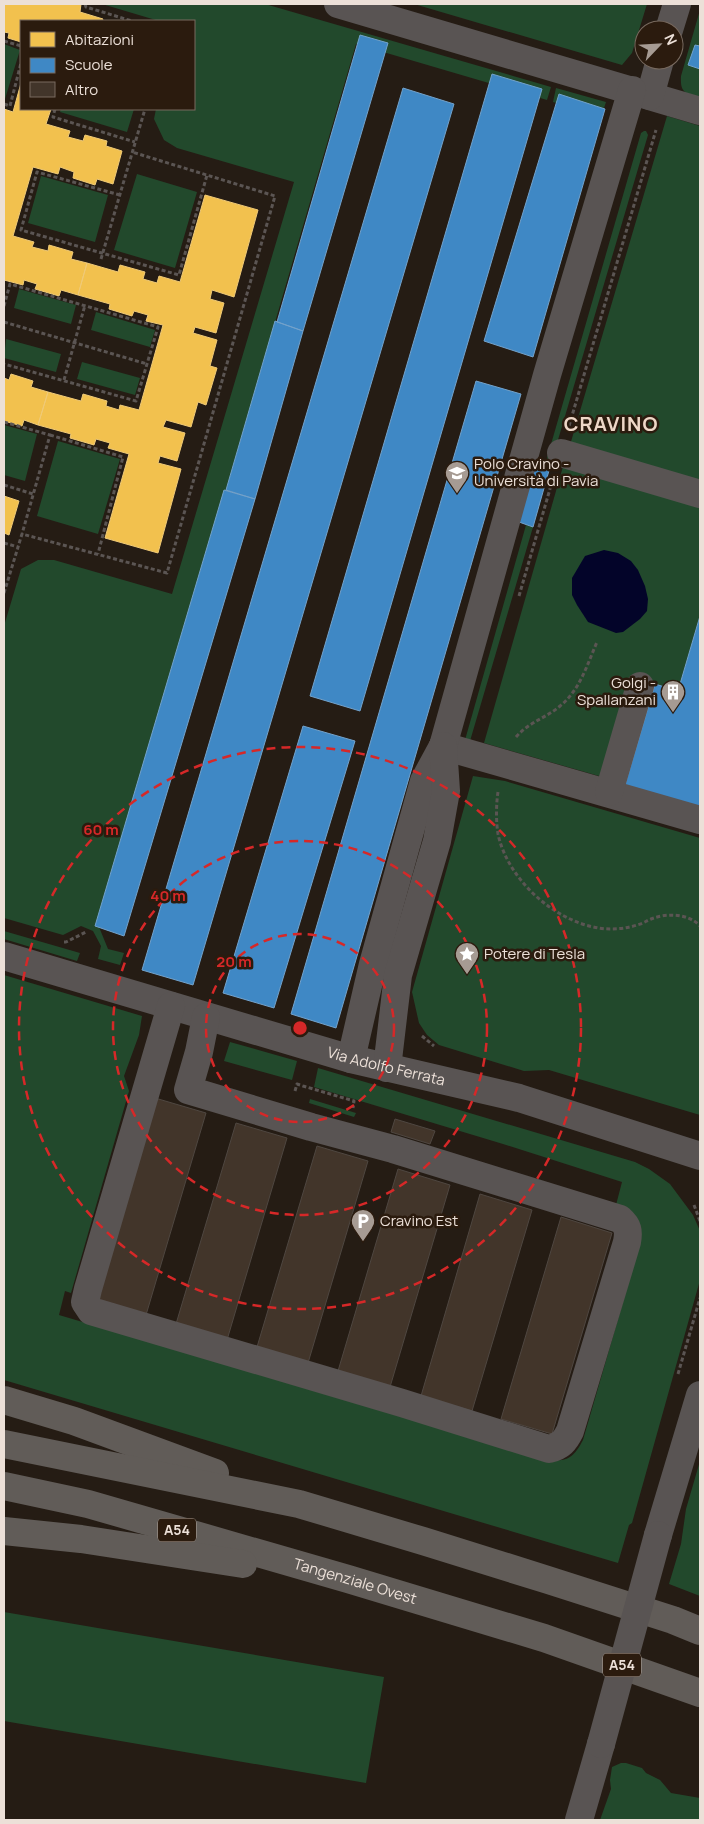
<svg xmlns="http://www.w3.org/2000/svg" width="704" height="1824" font-family="Manrope,sans-serif">
<style>
.green{fill:#22492c}
.water{fill:#030429}
.homes{fill:#f2c14e;stroke:#f0ca77}
.schools{fill:#3f88c5;stroke:#73a2cb}
.building{fill:#42352a;stroke:#4f4741}
.lines{fill:none;stroke-linecap:round;stroke-linejoin:round}
.path{stroke:#5b5553;stroke-width:3;stroke-dasharray:4 2.5;stroke-linecap:butt}
.minor{stroke:#595453;stroke-width:28}
.highway{stroke:#615c58;stroke-width:28}
.minor-bridge{stroke:#595453;stroke-width:28}
.ring{fill:none;stroke:#d62828;stroke-width:2.5;stroke-dasharray:9 6}
.labels{text-anchor:middle;stroke-width:5;stroke-linejoin:round;paint-order:stroke}
.shield{fill:#2b1b0e;stroke:#b2a59b;stroke-width:1}
.shield-label{font-size:14px;font-weight:bold;fill:#ece0d8}
.poi-label{font-size:15px;fill:#ece0d8;stroke:#2b1b0e;text-anchor:start}
.street-label{font-size:15px;fill:#ece0d8;stroke:#2b1b0e}
.district-label{font-size:20px;font-weight:bold;letter-spacing:1px;fill:#eed7c7;stroke:#2b1b0e}
.centre{fill:#d62828;stroke:#2b1b0e;stroke-width:2.5}
.ring-label{font-size:15px;text-anchor:middle;font-weight:bold;fill:#d62828;stroke:#2b1b0e;stroke-width:5;stroke-linejoin:round;paint-order:stroke}
</style>
<rect width="100%" height="100%" fill="#251c14"/>
<path class="green" d="M102,4H265L551,87L547,100L356,44L99,927L108,949L124,953L120,965L98,959L101,946L93,931L81,926L63,935L4,918V626L21,569L38,560H54L172,594L294,182L177,148L164,140L154,119L156,109H194V21H159Z
M414,4H647L632,53L622,65Z
M700,10V46L695,45L689,65L700,69V98C685,93 680,93 681,76Z
M4,44L20,50L5,99H4Z
M556,88L606,102L601,117L553,102Z
M61,109H134L127,132L60,112Z
M667,116L700,126V483L570,445Z
M644,131H646L648,135L550,467L545,465L641,133Z
M137,174L197,192L175,268L114,250Z
M41,176L108,195L95,242L28,223Z
M19,289L76,305L71,324L14,308Z
M96,312L155,330L150,347L91,330Z
M6,339L61,354L56,372L4,358Z
M82,362L140,378L135,395L77,379Z
M4,425L37,434L25,481L4,475Z
M58,441L120,459L98,534L37,516Z
M564,463L700,503V616L678,691L632,676L602,774L599,776L484,743Z
M526,525L533,527L470,741L465,740Z
M473,776L505,781L700,838V1115L549,1070L524,1071L439,1045L427,1035L419,1023L412,992Z
M4,931L80,953L77,961L4,939Z
M4,975L142,1016L139,1035L124,1076L129,1091L71,1293L65,1291L59,1315L544,1459C565,1462 572,1461 583,1440L638,1250L616,1205L622,1182L503,1144L314,1087L318,1068L635,1162L649,1169L670,1184L693,1215L700,1231V1280L632,1523L629,1525L618,1563L4,1380Z
M230,1042L297,1061L292,1080L224,1061Z
M310,1099L356,1113L354,1117L309,1103Z
M700,1461V1596L669,1584L681,1544L686,1509Z
M4,1612L384,1677L366,1783L4,1721Z
M621,1763H626L642,1768L646,1773L660,1780L671,1793L700,1798V1820H600L611,1789L610,1780L612,1767Z"/>
<path class="water" d="M604,550L618,553L631,561L638,570L645,586L648,599L647,611L640,619L623,632L616,633L588,622L577,605L572,595V578L585,556Z"/>
<path class="homes" d="M4,4H81L80,12L103,19L102,21H21V42L8,38L9,33L4,32Z
M21,83V109H51L46,124L70,131L68,137L83,141L85,135L107,141L106,146L122,151L113,184L97,179L95,185L73,178L74,172L60,167L58,174L33,167L13,236L34,242L32,247L48,251L49,245L73,252L71,259L87,263L78,295L61,290L59,296L35,289L37,284L24,280L23,285L4,280V109L13,112Z
M205,195L258,210L234,297L212,290L210,299L224,303L216,333L195,327L193,333L217,340L210,366L217,368L206,405L198,402L191,427L166,420L163,427L185,433L177,461L160,456L158,463L181,469L158,553L105,538L129,454L108,448L110,443L96,439L94,445L70,438L71,434L38,425L48,392L81,401L83,394L107,401L106,406L119,410L120,405L139,410L163,325L146,321L148,315L134,311L132,316L109,309L110,304L78,295L87,263L118,272L120,265L145,272L143,279L157,283L159,276L180,282Z
M11,374L33,381L31,387L48,392L38,425L24,420L22,426L4,421V378L9,380Z
M4,496L19,501L9,535L4,533Z"/>
<path class="schools" d="M360,35L388,43L303,331L277,322Z
M695,45L700,46V69L688,65Z
M492,74L542,89L360,711L310,696Z
M403,88L454,104L193,985L142,970Z
M559,94L605,109L533,357L484,341Z
M275,321L303,331L255,499L226,490Z
M476,381L521,394L336,1028L291,1014Z
M536,462L550,467L533,527L519,522Z
M224,490L255,499L124,936L95,926Z
M700,616V807L625,785L655,684L678,691Z
M303,726L355,741L274,1008L223,993Z"/>
<path class="building" d="M155,1098L206,1113L146,1315L95,1300Z
M395,1119L435,1131L430,1144L391,1132Z
M236,1123L287,1138L227,1340L176,1324Z
M317,1146L368,1161L308,1363L257,1347Z
M398,1169L450,1185L390,1387L338,1371Z
M480,1194L532,1210L472,1411L421,1396Z
M561,1217L612,1233L552,1434L501,1419Z"/>
<g class="lines">
<path class="path" d="M85,4L86,7L132,21
M4,41L21,46
M4,104L10,106L21,63
M55,109L53,117L135,142
M120,195L37,172L21,230L179,275L207,175
M101,259L145,109
M4,306L10,284L158,327L136,401L4,364
M4,322L147,364
M64,380L85,305
M4,422L50,435L22,534
M569,426L656,130
M50,435L123,457L98,554
M4,485L33,494
M4,543L18,547
M4,593L22,534L167,573L275,196L132,152
M519,596L552,482
M516,737C529,722 546,718 560,706C580,690 587,665 597,642
M498,792C496,805 496,822 498,834C508,882 561,928 610,929C619,929 628,928 637,925C642,924 646,921 651,919C666,913 688,913 700,926
M64,942H66L86,932
M422,1036L434,1046
M295,1091L297,1084L303,1086L354,1101L353,1108
M694,1205L700,1221
M678,1374L700,1298"/>
<g class="minor">
<path d="M338,4L700,111"/>
<path d="M669,30L677,4"/>
<path d="M650,96L660,60"/>
<path d="M561,453L700,494"/>
<path d="M443,746L700,820"/>
<path d="M609,792L640,686"/>
<path id="s1" d="M4,956L351,1059L519,1098L700,1156"/>
<path d="M171,1006L88,1289L85,1302L91,1311L402,1403L549,1449C561,1446 565,1441 570,1431L627,1242C629,1231 628,1226 620,1219L393,1149L311,1127L188,1090L199,1052L206,1017"/>
<path d="M351,1059L373,964L424,781L443,746L547,375L632,90"/>
<path d="M387,1068L398,975L437,841L446,791L443,746"/>
<path d="M658,1535L700,1395"/>
<path d="M579,1820L601,1744"/>
</g>
<g class="highway">
<path d="M4,1400L74,1421L215,1473"/>
<path d="M4,1444L299,1504L423,1541L548,1580L673,1620L700,1631"/>
<path id="s2" d="M4,1486L88,1504L348,1579L544,1638L700,1693"/>
<path d="M4,1531L81,1539L243,1564"/>
</g>
<path class="minor-bridge" d="M601,1744L658,1535"/>
</g>
<g class="ring">
<circle cx="300" cy="1028" r="94"/>
<circle cx="300" cy="1028" r="187"/>
<circle cx="300" cy="1028" r="281"/>
</g>
<defs>
<g id="university-pin" transform="scale(1.25)"><path d="M0 17L-7.5 6A9.5 9.5 0 1 1 7.5 6Z" fill="#a69b93" stroke="#2b1b0e"/><path d="M0-5L7-2L0 1L-7-2ZM-4 1L0 2.5L4 1V4Q0 6-4 4Z" fill="#fff"/></g>
<g id="building-pin" transform="scale(1.25)"><path d="M0 17L-7.5 6A9.5 9.5 0 1 1 7.5 6Z" fill="#a69b93" stroke="#2b1b0e"/><path d="M-4-6H4V6H1V3H-1V6H-4ZM-2.5-4.3h1.7v1.8h-1.7ZM.8-4.3h1.7v1.8H.8ZM-2.5-1h1.7V.8h-1.7ZM.8-1h1.7V.8H.8Z" fill="#fff"/></g>
<g id="sight-pin" transform="scale(1.25)"><path d="M0 17L-7.5 6A9.5 9.5 0 1 1 7.5 6Z" fill="#a69b93" stroke="#2b1b0e"/><path d="M0-6L1.8-2.2L6-1.7L2.9 1.2L3.7 5.4L0 3.3L-3.7 5.4L-2.9 1.2L-6-1.7L-1.8-2.2Z" fill="#fff"/></g>
<g id="parking-pin" transform="scale(1.25)"><path d="M0 17L-7.5 6A9.5 9.5 0 1 1 7.5 6Z" fill="#a69b93" stroke="#2b1b0e"/><path d="M-3.5-5.5H1a3.5 3.5 0 0 1 0 7H-1V5.5H-3.5ZM-1-3.4V-.6H.8a1.4 1.4 0 0 0 0-2.8Z" fill="#fff"/></g>
</defs>
<g fill-rule="evenodd">
<use href="#university-pin" x="457" y="473"/>
<use href="#building-pin" x="673" y="692"/>
<use href="#sight-pin" x="467" y="954"/>
<use href="#parking-pin" x="363" y="1221"/>
</g>
<g class="labels">
<g class="shield">
<rect x="158" y="1518.5" width="38" height="23" rx="4"/>
<rect x="603" y="1653.5" width="38" height="23" rx="4"/>
</g>
<g class="shield-label">
<text x="177" y="1535">A54</text>
<text x="622" y="1670">A54</text>
</g>
<g class="poi-label">
<text x="474" y="469">Polo Cravino -<tspan x="474" dy="17">Università di Pavia</tspan></text>
<text x="656" y="688" text-anchor="end">Golgi -<tspan x="656" dy="17">Spallanzani</tspan></text>
<text x="484" y="959">Potere di Tesla</text>
<text x="380" y="1226">Cravino Est</text>
</g>
<g class="street-label">
<text dy="5" stroke="none"><textPath href="#s1" startOffset="398">Via Adolfo Ferrata</textPath></text>
<text dy="5" stroke="none"><textPath href="#s2" startOffset="364">Tangenziale Ovest</textPath></text>
</g>
<g class="district-label">
<text x="611" y="431">CRAVINO</text>
</g>
</g>
<circle cx="300" cy="1028" r="8" class="centre"/>
<g class="ring-label">
<text x="101" y="835">60 m</text>
<text x="168" y="901">40 m</text>
<text x="234" y="967">20 m</text>
</g>
<rect width="704" height="1824" fill="none" stroke="#ece0d8" stroke-width="10"/>
<rect x="20" y="20" width="175" height="90" fill="#2b1b0e" stroke="#786a5f"/>
<rect x="30" y="32" width="25" height="15" fill="#f2c14e" stroke="#786a5f"/>
<text x="65" y="45" font-size="15" fill="#ece0d8">Abitazioni</text>
<rect x="30" y="58" width="25" height="15" fill="#3f88c5" stroke="#786a5f"/>
<text x="65" y="70" font-size="15" fill="#ece0d8">Scuole</text>
<rect x="30" y="82" width="25" height="15" fill="#42352a" stroke="#786a5f"/>
<text x="65" y="95" font-size="15" fill="#ece0d8">Altro</text>
<g transform="translate(659 45) rotate(65)"><circle r="24" fill="#2b1b0e" stroke="#786a5f"/>
<path d="M0-4L9 19L0 12L-9 19Z" fill="#a69b93"/>
<text y="-8" font-size="14" font-weight="bold" text-anchor="middle" fill="#ece0d8">N</text>
</g>
</svg>
